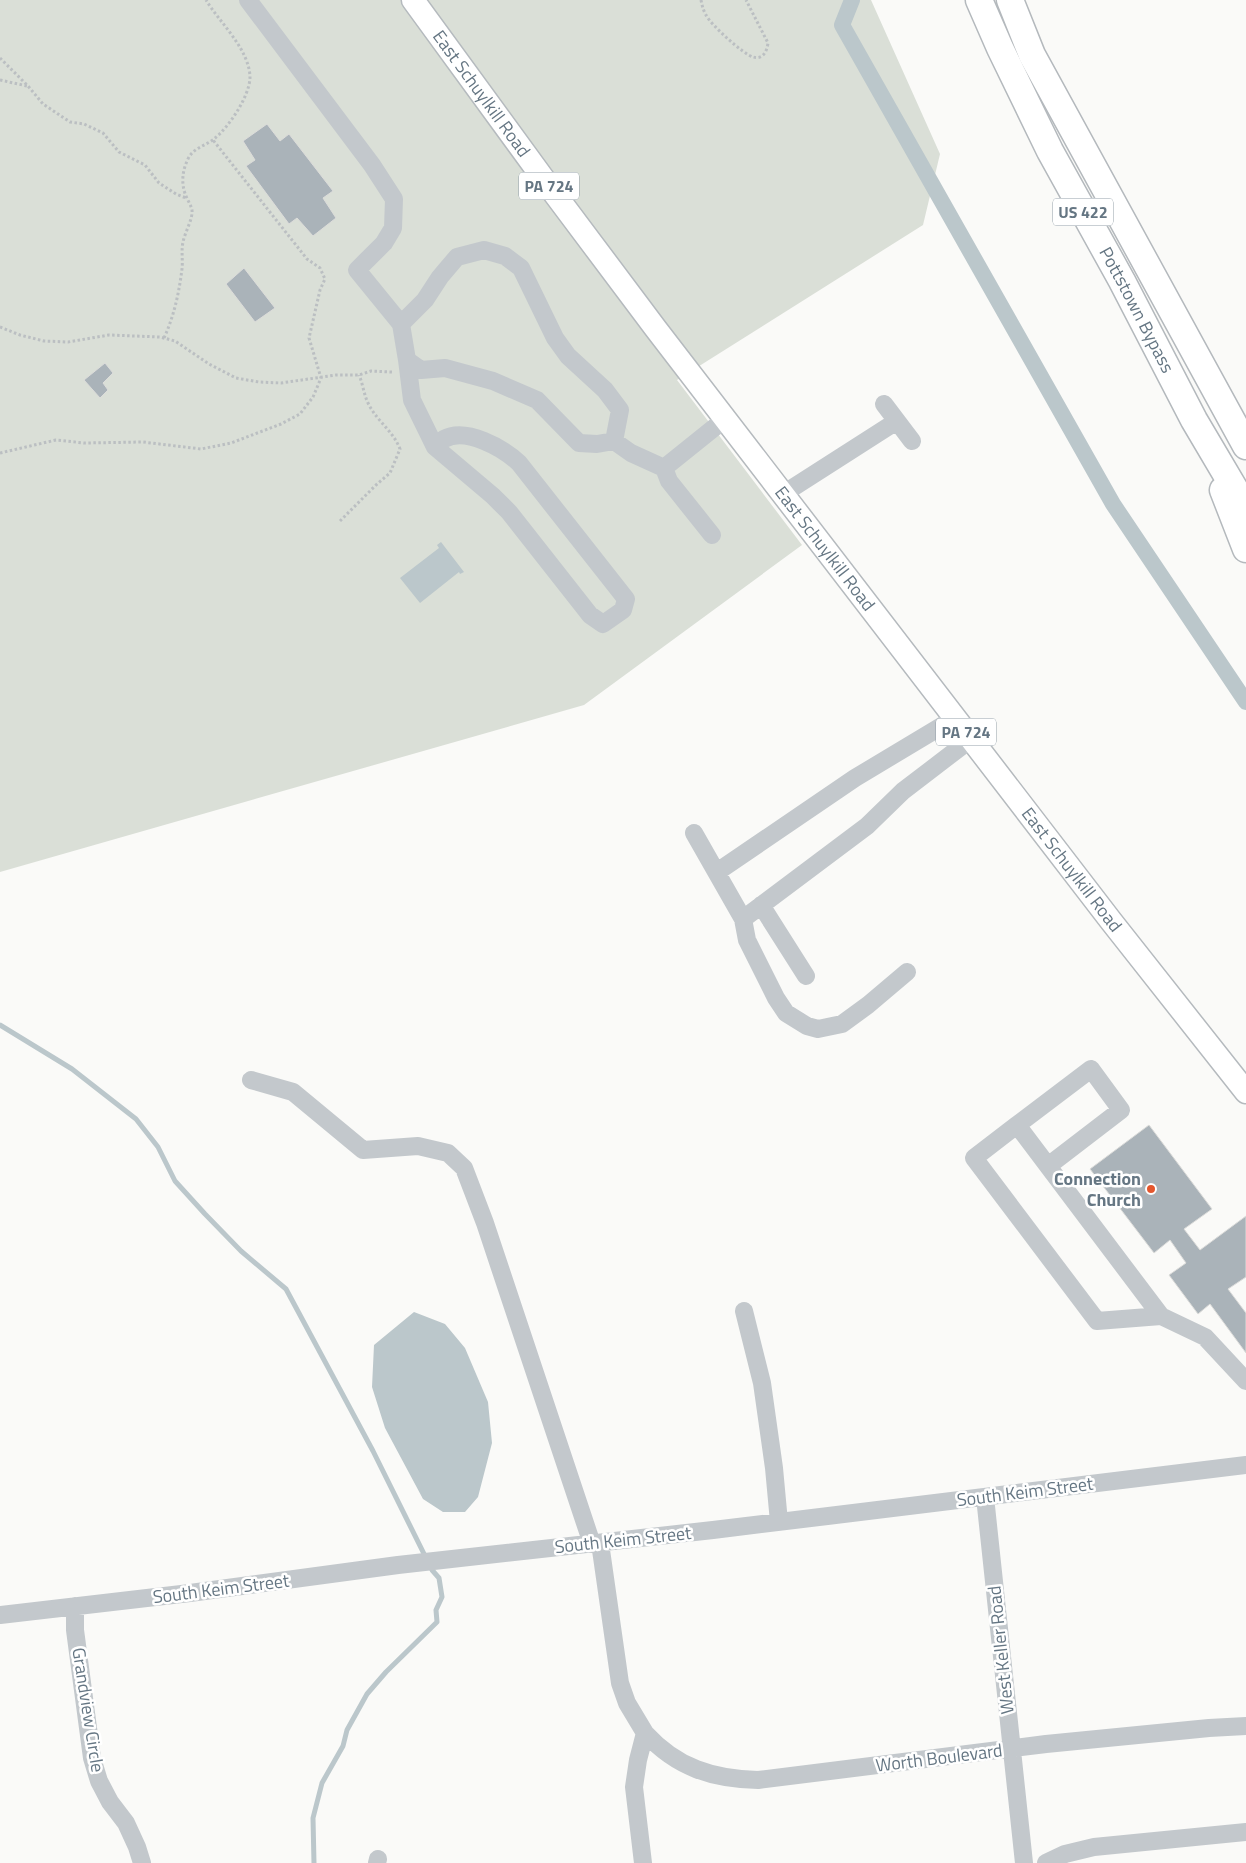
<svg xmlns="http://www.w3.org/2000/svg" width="1246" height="1863" font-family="'Titillium Web',sans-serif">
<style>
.green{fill:#dadfd7}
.water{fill:#bbc7cb}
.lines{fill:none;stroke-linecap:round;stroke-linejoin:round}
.stream{stroke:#bbc7cb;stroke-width:5}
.canal{stroke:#bbc7cb;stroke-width:16}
.building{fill:#aab3b9;stroke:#dcdcda}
.major-casing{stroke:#b5babe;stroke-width:25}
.highway-casing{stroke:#b4b9bd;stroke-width:29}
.path{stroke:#bbbfc2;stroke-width:3;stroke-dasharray:2.5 2.5;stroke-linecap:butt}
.minor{stroke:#c3c8cc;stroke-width:18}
.major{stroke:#fff;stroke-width:22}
.highway{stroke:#fff;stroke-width:26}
.poi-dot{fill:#e4572e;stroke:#fff;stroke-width:2}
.labels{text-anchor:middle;stroke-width:5;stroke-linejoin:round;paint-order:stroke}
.shield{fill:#fff;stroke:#939fa8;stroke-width:1}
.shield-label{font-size:16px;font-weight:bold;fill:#657683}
.street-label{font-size:18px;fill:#657683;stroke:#fff}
.poi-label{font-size:18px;font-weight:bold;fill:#657683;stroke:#fff;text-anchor:end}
</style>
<rect width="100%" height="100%" fill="#fafaf8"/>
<path class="green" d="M0,0H871L940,154L923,225L677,380L802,545L584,705L0,872Z"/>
<path class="water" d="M441,542L464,572L460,574L459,572L420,603L400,578L439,548L437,545Z
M414,1312L445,1324L465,1348L488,1402L492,1443L478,1497L465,1512H443L423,1499L385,1428L372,1387L374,1345Z"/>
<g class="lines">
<path class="stream" d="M0,1025L72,1069L136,1119L158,1147L175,1181L205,1214L241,1251L286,1289L373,1451L432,1570L439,1578L442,1597L436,1610L437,1622L386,1672L367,1694L347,1730L343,1746L322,1783L313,1818L314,1863"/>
<path class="canal" d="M852,0L842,25L1113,504L1246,702"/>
</g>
<path class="building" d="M267,124L280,141L289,134L333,191L323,198L336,218L313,236L297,218L289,224L246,166L255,160L243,141Z
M244,268L275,308L255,322L226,284Z
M105,363L113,373L103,383L108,390L100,398L84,380Z
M1149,1125L1212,1209L1184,1229L1200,1250L1246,1216V1277L1228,1289L1246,1313V1353L1210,1304L1198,1314L1169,1275L1186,1263L1170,1240L1154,1253L1090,1169Z"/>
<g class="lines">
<g class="major-casing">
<g id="major">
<path id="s1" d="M413,0L548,185L656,329L1111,921L1246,1092"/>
</g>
</g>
<g class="highway-casing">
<g id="highway">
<path id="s2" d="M979,0L1000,48L1050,151L1122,281L1194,420L1246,508"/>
<path d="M1010,0L1032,55L1246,446"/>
<path d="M1223,490L1246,549"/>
</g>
</g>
<path class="path" d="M701,0C702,5 703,10 706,15C711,25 743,54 753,57C763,60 767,51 768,43L746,0
M0,58L28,86L43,104L70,122L84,124L103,133L119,152L145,165L159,183L176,194L186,198
M0,80L27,86
M0,327L20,335L44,341L68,342L109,335L160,337L175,341L209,364L236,378L259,382L281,383L336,375H359L371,371L392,372
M164,338C174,316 179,293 182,269C183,260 181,251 183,242C185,232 193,219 192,210C191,205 188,201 186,196C181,184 182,171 188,159C193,148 205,146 214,139C229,127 249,97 250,78C250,50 220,23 206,0
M0,453L56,440L84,443L143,442L201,449L231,443L281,424L300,414L313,397L321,378L309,338L320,290L325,279L320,268L307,259L213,140
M340,521L376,485L390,473L400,449C393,431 378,422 369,405C364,396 363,384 359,375"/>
<path class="minor" d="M248,0L372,165L394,199L393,228L384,243L357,270L401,324
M407,360L412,400L435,447L493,496L509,512L590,615L603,624L623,610L626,599L519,463C503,448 466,427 444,439C441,441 437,444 435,447
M884,404L912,441
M614,441L620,410L605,390L568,356L555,338L521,268L505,256L484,250L457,257L440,277L425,300L401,324L407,360L421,370L445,368L493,381L537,400L579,443L597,444L614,441L631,453L664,468
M783,494L897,421
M712,535L669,481L664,468L725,419
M694,833L743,919L867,826L903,791L971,739
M717,872L855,778L955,718
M761,905L806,976
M743,919L747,940L776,998L786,1013L807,1026L818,1029L842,1024L868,1005L907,972
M251,1080L293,1092L363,1150L418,1146L448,1153L464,1168L485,1223L592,1544
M1017,1125L1091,1069L1121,1110L1048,1166
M744,1311L762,1383L774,1468L779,1522
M1161,1316L1097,1321L974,1158L1017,1125L1161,1316L1205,1337L1246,1381
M985,1497L1024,1863
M600,1543L620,1683L627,1703L645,1733L638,1760L634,1787L643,1863
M75,1606V1630L92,1758L99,1781L110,1802L126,1823L137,1847L142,1863
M0,1615L190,1593L398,1565L713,1530L1246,1465
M645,1733C677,1768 713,1779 758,1780L1046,1744L1209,1728L1246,1726
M377,1863L378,1859
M1046,1863L1065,1854L1094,1847L1246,1832"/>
<use href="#major" class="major"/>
<use href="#highway" class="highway"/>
</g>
<circle class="poi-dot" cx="1151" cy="1189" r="5"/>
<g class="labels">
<g class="shield">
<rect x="519" y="172.5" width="60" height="27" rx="4"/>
<rect x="1053" y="198.5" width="60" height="27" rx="4"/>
<rect x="936" y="718.5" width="60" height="27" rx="4"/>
</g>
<g class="shield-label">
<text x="549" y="192">PA 724</text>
<text x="1083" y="218">US 422</text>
<text x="966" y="738">PA 724</text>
</g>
<g class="street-label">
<text dy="6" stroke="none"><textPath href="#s1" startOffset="116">East Schuylkill Road</textPath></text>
<text dy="6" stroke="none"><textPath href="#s2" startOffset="348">Pottstown Bypass</textPath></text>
<text dy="6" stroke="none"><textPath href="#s1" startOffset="686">East Schuylkill Road</textPath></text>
<text dy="6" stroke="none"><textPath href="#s1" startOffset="1091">East Schuylkill Road</textPath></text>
<text transform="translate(1025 1492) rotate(-7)" y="6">South Keim Street</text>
<text transform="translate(623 1540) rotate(-6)" y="6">South Keim Street</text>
<text transform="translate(221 1589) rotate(-7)" y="6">South Keim Street</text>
<text transform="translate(1001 1650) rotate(-96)" y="6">West Keller Road</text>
<text transform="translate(88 1710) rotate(81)" y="6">Grandview Circle</text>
<text transform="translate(939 1758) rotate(-7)" y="6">Worth Boulevard</text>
</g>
<g class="poi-label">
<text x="1141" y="1185">Connection<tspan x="1141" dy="21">Church</tspan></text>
</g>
</g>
</svg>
